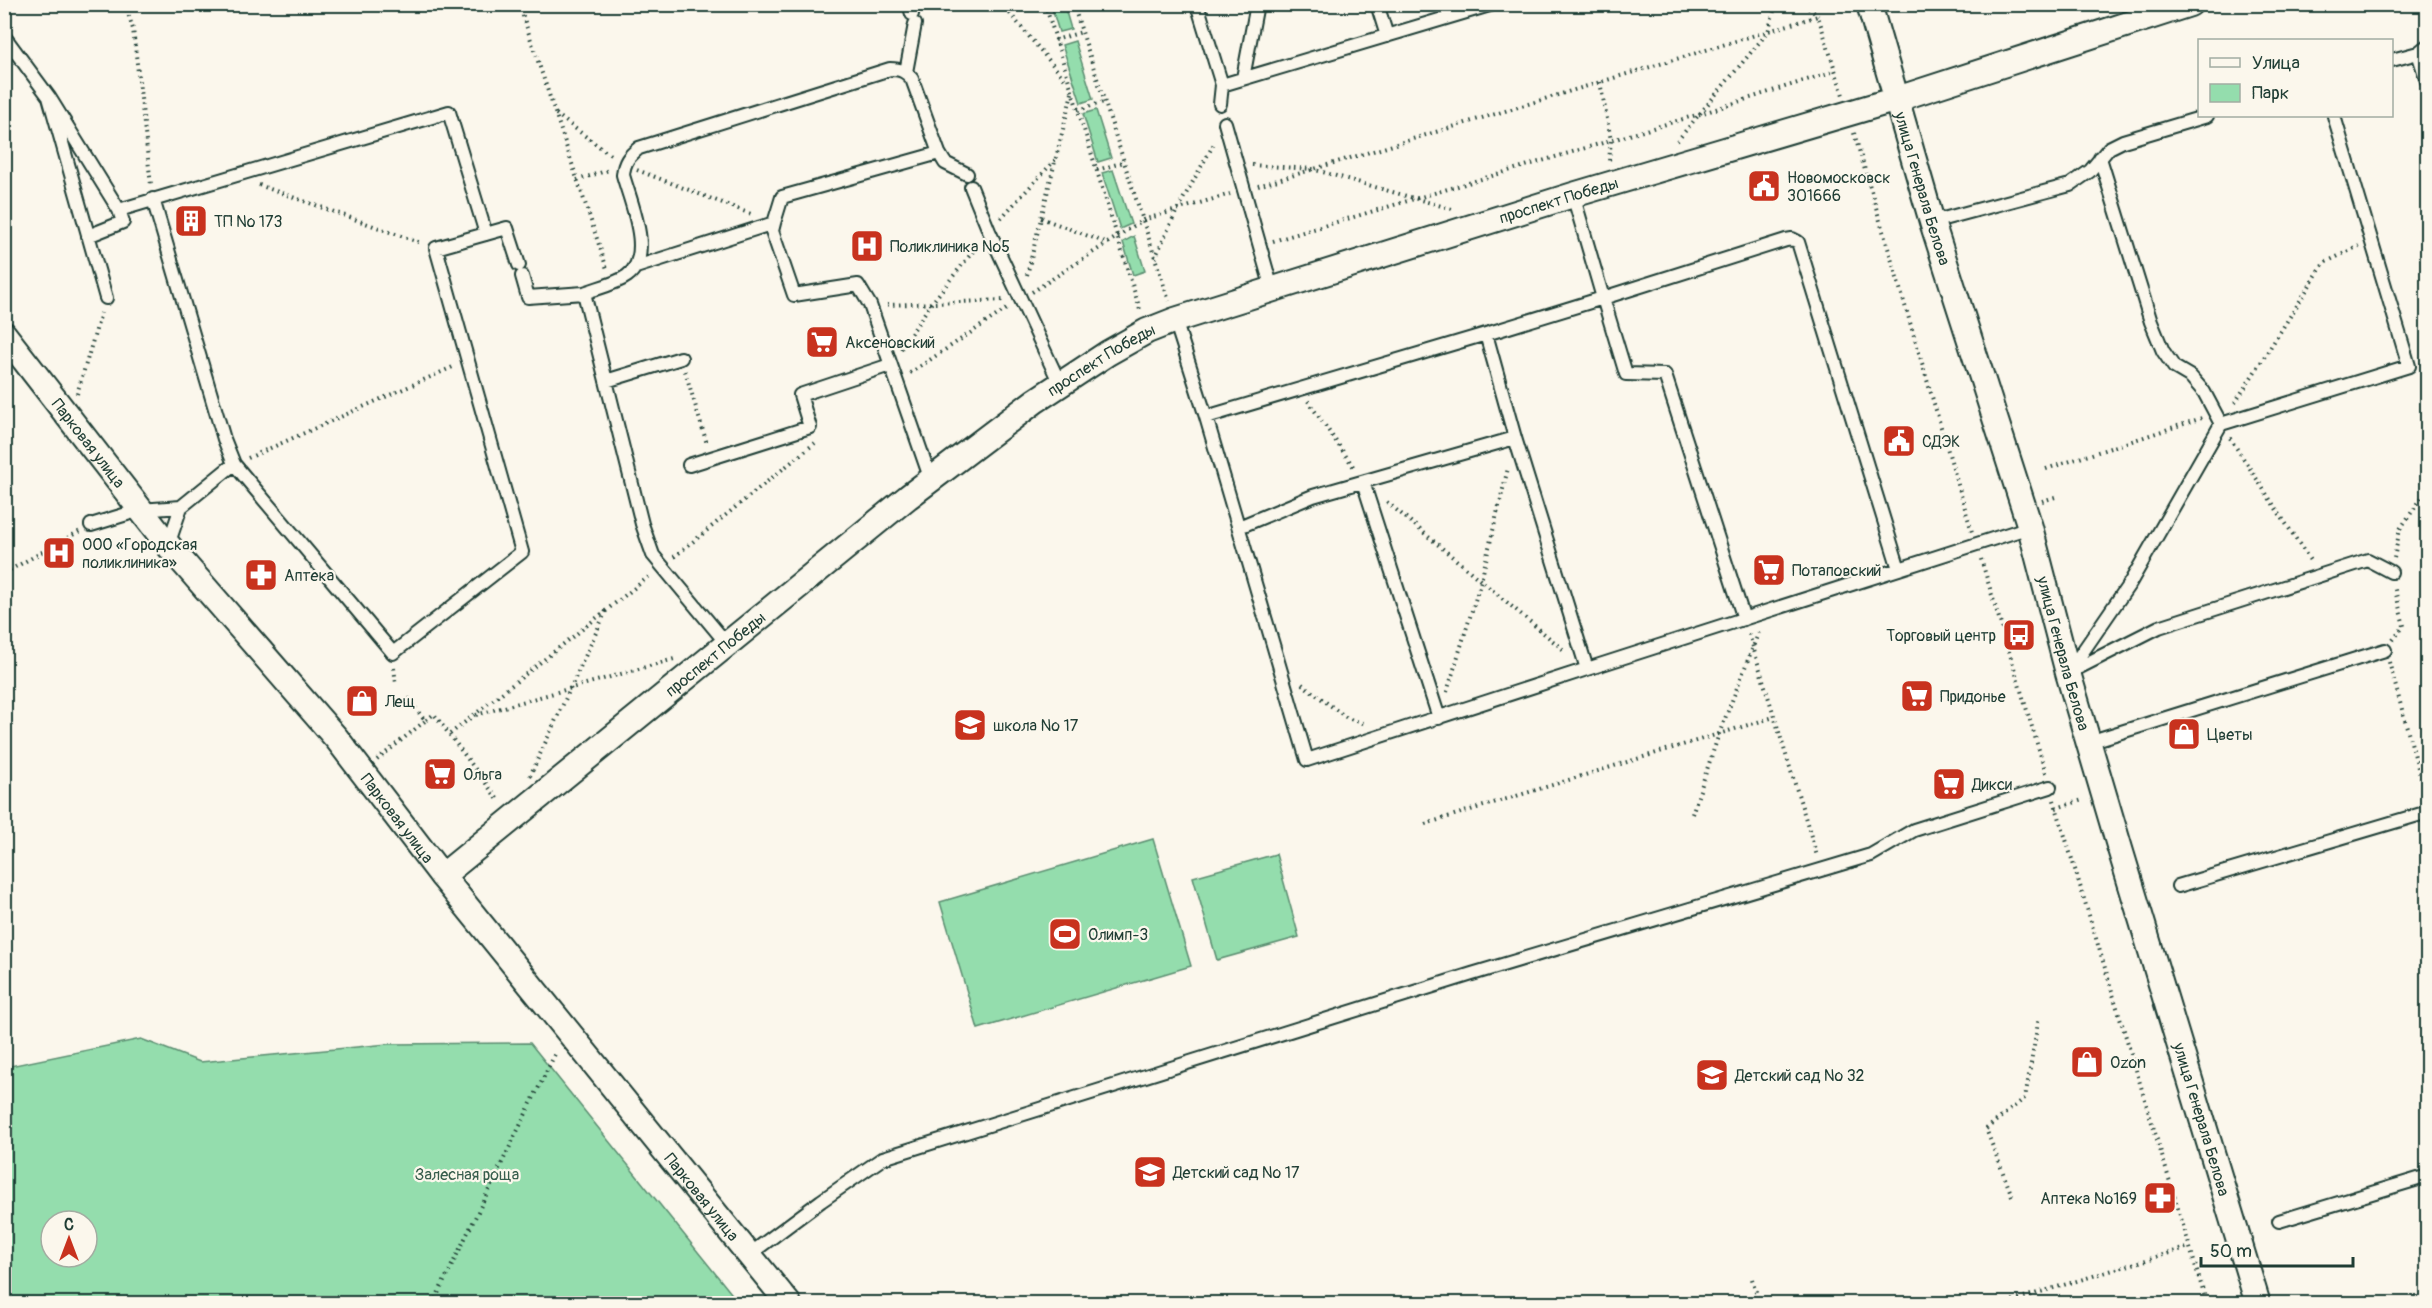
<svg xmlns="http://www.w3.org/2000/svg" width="2432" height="1308" font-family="Pangolin,sans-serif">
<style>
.green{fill:#94ddad;stroke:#5a8d70;stroke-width:1.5;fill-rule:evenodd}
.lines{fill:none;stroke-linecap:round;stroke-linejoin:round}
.lane-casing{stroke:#1f3d34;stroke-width:16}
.street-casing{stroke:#1f3d34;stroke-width:28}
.path{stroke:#1f3d34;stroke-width:4;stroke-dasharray:1.5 4.5;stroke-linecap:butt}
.lane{stroke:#fbf7ec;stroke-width:12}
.street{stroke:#fbf7ec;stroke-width:24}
.labels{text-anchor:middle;stroke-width:4.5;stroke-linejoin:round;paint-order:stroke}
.poi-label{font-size:16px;fill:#1f3d34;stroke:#fbf7ec;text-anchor:start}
.street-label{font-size:16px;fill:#1f3d34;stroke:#fbf7ec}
.park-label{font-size:16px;fill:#365d4c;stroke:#fbf7ec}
</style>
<rect width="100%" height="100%" fill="#fbf7ec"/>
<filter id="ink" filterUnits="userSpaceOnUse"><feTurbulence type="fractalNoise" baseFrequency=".0167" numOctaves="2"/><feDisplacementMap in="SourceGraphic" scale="12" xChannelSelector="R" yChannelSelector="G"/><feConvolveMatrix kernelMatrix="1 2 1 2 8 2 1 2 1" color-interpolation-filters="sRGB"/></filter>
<g filter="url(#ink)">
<path class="green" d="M1051,5H1064L1071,29L1059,32Z
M1075,41L1093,99L1081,103L1062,45Z
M1096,110L1111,158L1098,162L1083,114Z
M1113,170L1131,224L1120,229L1102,173Z
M1134,236L1145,271L1133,275L1123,242Z
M1153,839L1191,966L978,1029L940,902Z
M1276,854L1299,937L1217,960L1193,877Z
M141,1039L200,1062L388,1044L530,1043L739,1303H5V1067ZM51,1221H87V1257H51Z"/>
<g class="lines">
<g class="lane-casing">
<path id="lane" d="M1197,4L1222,85L1493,4
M1377,4L1387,36
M912,14L910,7L918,4
M4,36L49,97L119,210
M2418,53L2428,84
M2392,60L2418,53L2428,45
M906,72L915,24
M1243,78L1257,4
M49,97L106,298
M1220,104L1222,85
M1225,123L1272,289
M2100,158L2151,322L2163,351L2174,367L2191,377L2204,392L2221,424L2130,583L2068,673L2159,627L2368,560L2391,572
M971,187L989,231L1060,384
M153,199L224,439L234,464L393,653L522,552L436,248L507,228L519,265
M1932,222L2070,185L2090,171L2109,148L2123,141L2207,116
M774,223L772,231L794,295L858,285L870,305L931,480
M88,236L123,222L119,210L449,112L486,234
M636,267L774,223L782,197L939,153
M522,276L528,297L584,293
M1175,320L1206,417L1307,760L1587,669
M1486,334L1603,298L1573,195
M606,381L681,358
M1206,417L1486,334L1515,438L1587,669L2030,527
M2221,424L2409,366L2334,116
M689,465L810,427L800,395L890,365
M1363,482L1439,718
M91,525L140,510L181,507L234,464
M1239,527L1313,496L1515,438
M168,545L181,507
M1744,619L1665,375L1626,374L1603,298L1786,240L1792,239L1798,242L1899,569
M727,644L653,555L642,524L584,293C597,288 616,284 627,276C655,256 630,201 623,175C624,162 629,156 639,148L890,69C901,69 905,71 912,79L939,153L945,163L967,174
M2089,742L2385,650
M2178,886L2428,812
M2279,1221L2428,1176
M750,1254L821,1201L883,1158L1472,974L1871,855L1914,830L2050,787"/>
</g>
<g class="street-casing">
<g id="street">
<path id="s1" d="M1869,4L1932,222L2030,527L2068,673L2120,849L2258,1304"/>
<path id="s2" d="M4,334L168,545L337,739L442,876L789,1304"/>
<path id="s3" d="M442,876L908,497L1035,401L1108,353L1147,331L1175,320L1573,195L1897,99L2190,4"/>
</g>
</g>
<path class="path" d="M125,4L133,29L151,185
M519,4L607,269
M1002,4L1067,82
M1045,4L1141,313
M1073,4L1169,301
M1804,4L1818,16
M1055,40L1082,32
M1600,82L1611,140L1609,161
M1078,110L1104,102
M556,114L613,157
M1854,133L1972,532
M1677,141L1768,32L1776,4
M1252,165L1312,169L1452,209
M637,170L751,214
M1097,170L1124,162
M577,180L609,170
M259,185L421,243
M1258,186L1818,16L1843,95
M1001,218L1055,160
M1041,218L1107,243
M1273,241L1700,114L1835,71
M1155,258L1177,210L1215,142
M1027,275L1072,93
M1032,292L1143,220L1230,194
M887,305L1005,300
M901,349L930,305L979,244
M685,371L707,444
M910,373L1008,308
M77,394L101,313
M1308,401L1355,469
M2235,403L2324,263L2359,246
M2230,438L2311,562
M248,458L455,366
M2046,469L2202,418
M2042,501L2055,497
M1387,502L1565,651
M674,557L815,443
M2394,558L2400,529L2428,489
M1981,559L2046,773
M4,571H8L80,531
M1749,634L1817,856
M2393,640L2404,626L2394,586
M2389,662L2426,797
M394,668L396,683
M1302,684L1347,718L1366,724
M1447,692L1481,581L1508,468
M408,698L425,721L434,714L499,801
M476,715L674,659
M450,734L652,574
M377,760L425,721
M530,776L606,611
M2054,800L2207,1304
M2056,808L2083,800
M1692,814L1719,734L1760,629
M1425,824L1774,717
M2012,1196L1986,1129L2025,1098L2039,1017
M1752,1279L1760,1304
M433,1304L556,1052
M2001,1304L2189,1247"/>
<use href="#lane" class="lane"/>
<use href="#street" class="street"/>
</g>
</g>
<defs>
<g id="civic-square" transform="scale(1.725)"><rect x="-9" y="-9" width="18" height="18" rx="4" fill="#c8321e" stroke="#fbf7ec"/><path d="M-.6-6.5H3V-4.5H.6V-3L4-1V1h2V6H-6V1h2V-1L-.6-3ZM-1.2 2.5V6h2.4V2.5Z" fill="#fff"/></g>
<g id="building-square" transform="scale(1.725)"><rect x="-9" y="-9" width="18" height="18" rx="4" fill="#c8321e" stroke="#fbf7ec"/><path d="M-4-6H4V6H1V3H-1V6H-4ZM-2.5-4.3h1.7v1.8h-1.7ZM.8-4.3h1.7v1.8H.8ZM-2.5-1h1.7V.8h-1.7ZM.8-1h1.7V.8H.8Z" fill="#fff"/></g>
<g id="hospital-square" transform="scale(1.725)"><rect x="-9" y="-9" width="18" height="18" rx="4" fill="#c8321e" stroke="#fbf7ec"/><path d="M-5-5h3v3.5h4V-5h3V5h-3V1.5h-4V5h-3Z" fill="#fff"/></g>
<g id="supermarket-square" transform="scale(1.725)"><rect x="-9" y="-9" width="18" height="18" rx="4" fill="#c8321e" stroke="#fbf7ec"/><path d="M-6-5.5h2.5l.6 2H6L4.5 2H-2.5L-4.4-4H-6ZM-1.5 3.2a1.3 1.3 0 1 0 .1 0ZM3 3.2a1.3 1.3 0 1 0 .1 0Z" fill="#fff"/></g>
<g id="pharmacy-square" transform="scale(1.725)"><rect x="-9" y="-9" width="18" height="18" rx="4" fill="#c8321e" stroke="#fbf7ec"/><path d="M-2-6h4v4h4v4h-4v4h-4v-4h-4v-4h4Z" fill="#fff"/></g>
<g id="bus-square" transform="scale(1.725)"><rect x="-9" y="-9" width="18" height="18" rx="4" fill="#c8321e" stroke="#fbf7ec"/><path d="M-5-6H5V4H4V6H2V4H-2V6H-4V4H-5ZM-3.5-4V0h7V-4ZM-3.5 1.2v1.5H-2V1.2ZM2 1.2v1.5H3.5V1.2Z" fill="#fff"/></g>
<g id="shop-square" transform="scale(1.725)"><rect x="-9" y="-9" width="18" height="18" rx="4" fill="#c8321e" stroke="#fbf7ec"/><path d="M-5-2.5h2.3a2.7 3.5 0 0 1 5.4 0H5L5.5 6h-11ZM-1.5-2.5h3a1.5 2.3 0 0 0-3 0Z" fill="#fff"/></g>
<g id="school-square" transform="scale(1.725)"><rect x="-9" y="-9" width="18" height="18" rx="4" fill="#c8321e" stroke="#fbf7ec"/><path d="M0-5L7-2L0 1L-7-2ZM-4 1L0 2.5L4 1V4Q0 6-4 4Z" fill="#fff"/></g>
<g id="stadium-square" transform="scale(1.725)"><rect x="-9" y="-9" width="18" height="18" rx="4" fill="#c8321e" stroke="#fbf7ec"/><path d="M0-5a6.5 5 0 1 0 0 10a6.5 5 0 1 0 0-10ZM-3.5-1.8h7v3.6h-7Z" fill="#fff"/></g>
</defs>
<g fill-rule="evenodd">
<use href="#civic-square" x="1764" y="186"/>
<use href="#building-square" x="191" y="221"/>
<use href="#hospital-square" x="867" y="246"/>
<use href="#supermarket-square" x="822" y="342"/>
<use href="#civic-square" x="1899" y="441"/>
<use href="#hospital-square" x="59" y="553"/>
<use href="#supermarket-square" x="1769" y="570"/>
<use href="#pharmacy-square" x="261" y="575"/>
<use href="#bus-square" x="2019" y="635"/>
<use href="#supermarket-square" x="1917" y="696"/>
<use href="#shop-square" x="362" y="701"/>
<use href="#school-square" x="970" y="725"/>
<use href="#shop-square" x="2184" y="734"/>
<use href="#supermarket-square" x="440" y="774"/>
<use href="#supermarket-square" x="1949" y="784"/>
<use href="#stadium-square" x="1065" y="934"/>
<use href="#shop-square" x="2087" y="1062"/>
<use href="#school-square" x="1712" y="1075"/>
<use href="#school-square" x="1150" y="1172"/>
<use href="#pharmacy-square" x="2160" y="1198"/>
</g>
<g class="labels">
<g class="poi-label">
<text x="1787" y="183">Новомосковск<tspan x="1787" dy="18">301666</tspan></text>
<text x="214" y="227">ТП № 173</text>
<text x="890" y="252">Поликлиника №5</text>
<text x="845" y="348">Аксеновский</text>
<text x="1922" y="447">СДЭК</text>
<text x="82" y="550">ООО «Городская<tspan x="82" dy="18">поликлиника»</tspan></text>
<text x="1792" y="576">Потаповский</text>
<text x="284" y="581">Аптека</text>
<text x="1996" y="641" text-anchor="end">Торговый центр</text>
<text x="1940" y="702">Придонье</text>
<text x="385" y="707">Лещ</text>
<text x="993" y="731">школа № 17</text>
<text x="2207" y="740">Цветы</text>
<text x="463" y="780">Ольга</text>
<text x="1972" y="790">Дикси</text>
<text x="1088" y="940">Олимп-3</text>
<text x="2110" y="1068">Ozon</text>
<text x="1735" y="1081">Детский сад № 32</text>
<text x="1173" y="1178">Детский сад № 17</text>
<text x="2137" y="1204" text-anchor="end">Аптека №169</text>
</g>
<g class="street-label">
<text dy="6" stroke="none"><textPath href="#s1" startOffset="192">улица Генерала Белова</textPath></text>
<text dy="6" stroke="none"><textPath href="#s3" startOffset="1324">проспект Победы</textPath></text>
<text dy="6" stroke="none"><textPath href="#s3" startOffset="838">проспект Победы</textPath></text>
<text dy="6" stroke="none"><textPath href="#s2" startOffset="138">Парковая улица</textPath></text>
<text dy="6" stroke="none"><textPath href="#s3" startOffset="352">проспект Победы</textPath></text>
<text dy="6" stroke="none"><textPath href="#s1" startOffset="678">улица Генерала Белова</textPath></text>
<text dy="6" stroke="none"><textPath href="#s2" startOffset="624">Парковая улица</textPath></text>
<text dy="6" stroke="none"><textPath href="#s1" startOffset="1164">улица Генерала Белова</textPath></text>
<text dy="6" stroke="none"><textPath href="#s2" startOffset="1110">Парковая улица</textPath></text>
</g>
<g class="park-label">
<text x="467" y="1180">Залесная роща</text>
</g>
</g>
<rect width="2432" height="1308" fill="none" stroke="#fbf7ec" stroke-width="24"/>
<rect x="12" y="12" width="2408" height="1284" fill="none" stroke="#1f3d34" stroke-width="2" filter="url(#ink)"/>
<rect x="2198" y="39" width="195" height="78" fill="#fbf7ec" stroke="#a3ada2" stroke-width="1.5"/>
<rect x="2210" y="58" width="30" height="9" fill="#fbf7ec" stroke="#a3ada2" stroke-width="1.5"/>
<text x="2252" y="69" font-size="18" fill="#1f3d34">Улица</text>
<rect x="2210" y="84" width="30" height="18" fill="#94ddad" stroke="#a3ada2" stroke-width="1.5"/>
<text x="2252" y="99" font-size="18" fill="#1f3d34">Парк</text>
<g transform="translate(69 1239)"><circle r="28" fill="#fbf7ec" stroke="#a3ada2" stroke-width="1.5"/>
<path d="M0-4.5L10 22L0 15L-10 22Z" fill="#c8321e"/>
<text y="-9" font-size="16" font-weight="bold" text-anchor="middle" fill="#1f3d34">С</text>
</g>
<path d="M2201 1257v9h152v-9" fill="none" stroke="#1f3d34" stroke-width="3"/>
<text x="2210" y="1257" font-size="18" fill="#1f3d34" stroke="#fbf7ec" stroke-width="4.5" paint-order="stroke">50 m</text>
</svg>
